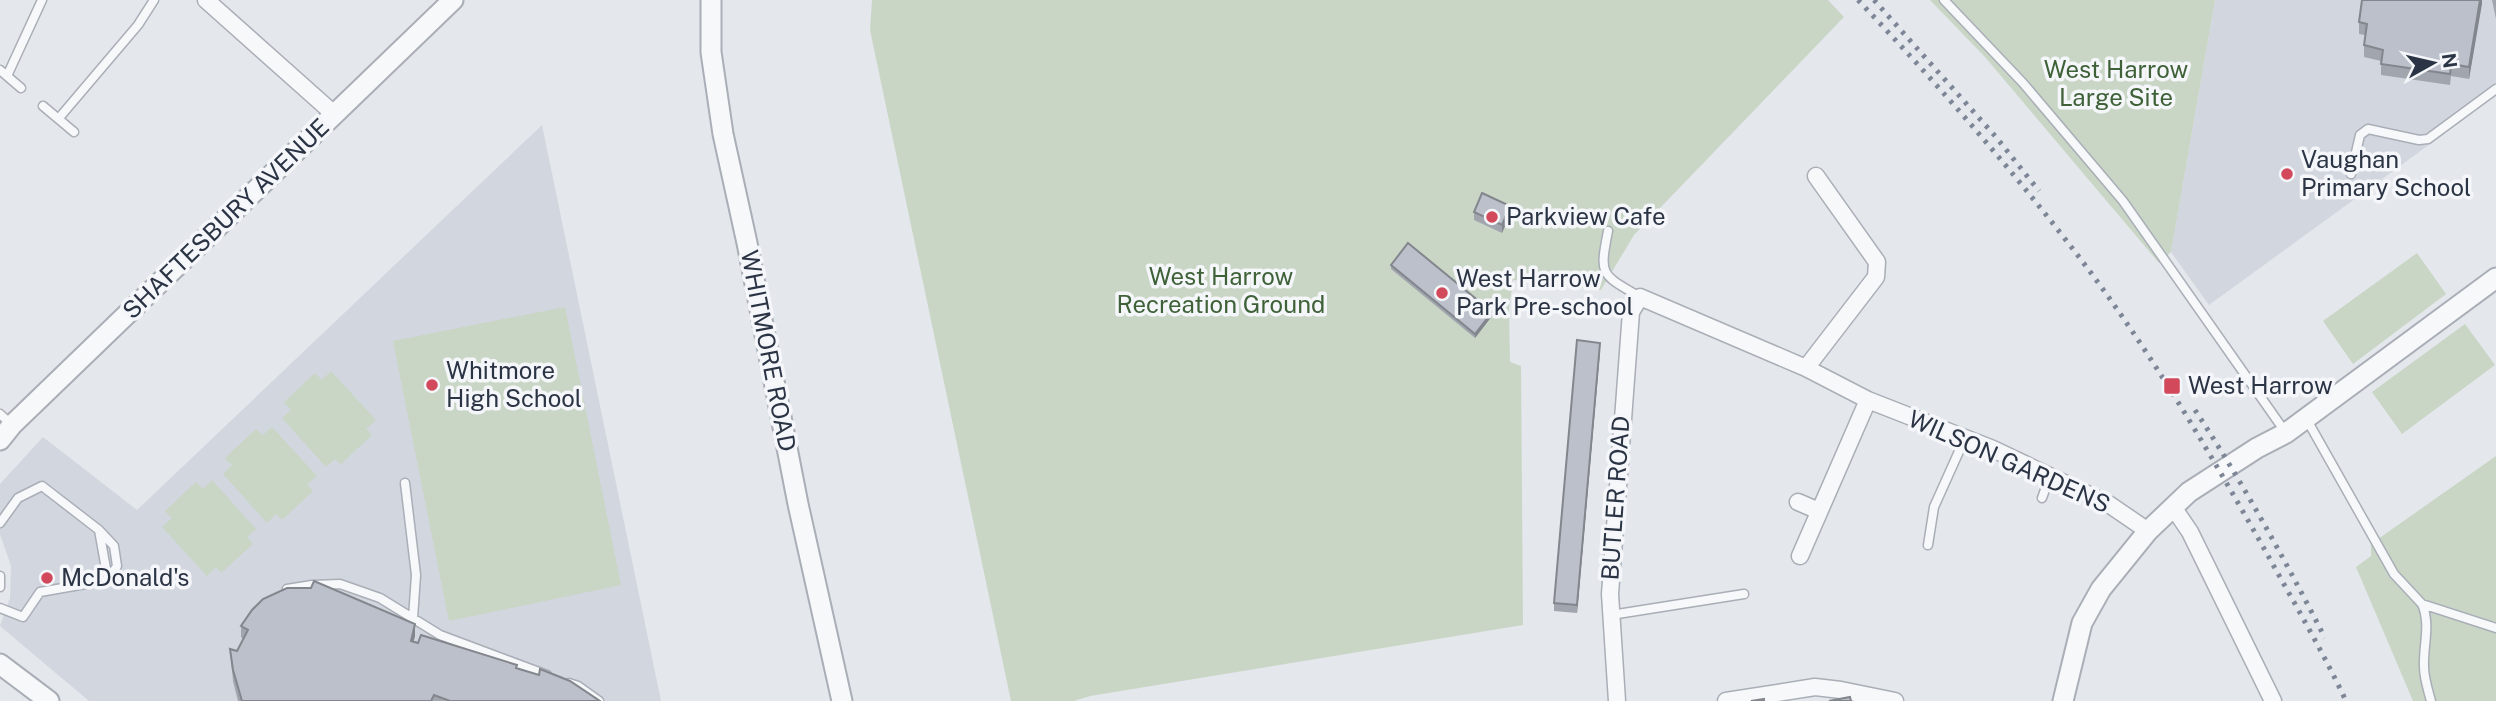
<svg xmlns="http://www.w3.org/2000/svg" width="2496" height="701" font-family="'Public Sans',sans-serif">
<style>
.built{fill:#d2d6de}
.green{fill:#c9d6c5}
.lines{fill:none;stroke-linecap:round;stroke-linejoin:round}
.service-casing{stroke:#a9aeb7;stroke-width:11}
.minor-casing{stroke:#a9aeb7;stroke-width:19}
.tertiary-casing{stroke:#a9aeb7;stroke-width:23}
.service{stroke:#f7f8fa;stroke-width:8}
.minor{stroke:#f7f8fa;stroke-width:16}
.tertiary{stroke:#f7f8fa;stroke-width:19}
.rail{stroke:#7d8696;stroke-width:5;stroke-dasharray:3.5 7;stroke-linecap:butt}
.wall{fill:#a1a5ae}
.shaded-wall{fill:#83868d}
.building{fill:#bbc0ca;stroke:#83868d;stroke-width:2}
.poi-dot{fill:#d1495b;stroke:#f4f6f9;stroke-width:2.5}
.labels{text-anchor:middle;stroke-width:7;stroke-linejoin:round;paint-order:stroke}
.park-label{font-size:24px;fill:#3f6138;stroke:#f4f6f9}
.poi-label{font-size:24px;fill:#2b3445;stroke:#f4f6f9;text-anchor:start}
.street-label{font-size:24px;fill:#2b3445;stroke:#f4f6f9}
</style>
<rect width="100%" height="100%" fill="#e4e7ec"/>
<path class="built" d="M2215,0H2496V96L2209,305L2171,252Z
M542,125L661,701H89L0,626L10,598L11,566L0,534V484L43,437L137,510Z"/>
<path class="green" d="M872,0H1828L1844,17L1634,235L1601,290L1513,280L1509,309L1510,362L1521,366L1523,625L1090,696L1074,701H1011L870,30Z
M1930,0H2215L2171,252L2159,263L1985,57Z
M2417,253L2446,294L2353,364L2323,321Z
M565,307L621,585L449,621L393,341Z
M2465,324L2495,365L2402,434L2372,392Z
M331,371L376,420L366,429L372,435L341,464L335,459L326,467L282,418L291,410L284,402L315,373L322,380Z
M272,427L317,476L307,484L313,491L282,520L276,514L267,523L223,474L232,465L225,458L256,429L263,435Z
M2496,456V701H2413L2356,567L2371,556V544Z
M212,480L256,529L247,537L253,544L221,573L216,567L207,576L162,527L172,518L165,511L196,482L203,489Z"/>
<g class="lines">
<g class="service-casing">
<path id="service" d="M1944,0L2023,83L2123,201L2286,433
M0,70L21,88
M7,76L42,0
M43,106L74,132
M59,118L138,25L154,0
M2351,174L2360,135L2368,129L2419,140L2428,139L2496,89
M1608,231C1599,276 1601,274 1640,297
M0,414L12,425
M2307,420L2394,574L2422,604L2496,628
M405,483L416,575L413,618
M2042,498L2050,476
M0,523L18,498L42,486L99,530L108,580L40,592L23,617L0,608
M99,530L114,546L117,566L108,580
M1928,545L1934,507L1965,438
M0,576V587
M287,589L312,585L340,584L380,598L440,635L547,675
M2422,604C2431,625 2423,645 2424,667C2424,678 2428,690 2431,701
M1611,615L1744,594
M569,683L578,686L599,701"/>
</g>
<g class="minor-casing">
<path id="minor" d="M206,0L334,114
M1806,368L1876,277L1877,262L1816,176
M1798,502L1819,511
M2173,507L2190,532L2273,701
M1800,556L1868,400
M1617,701L1610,594L1631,312L1640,297L1806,368L1868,400L1993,449L2110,505L2148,531
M1726,701L1815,687L1841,690L1895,701"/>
</g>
<g class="tertiary-casing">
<path id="tertiary" d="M711,0V52L723,134L747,243L798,504L842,701
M0,440L12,425L453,0
M0,664L49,701
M2063,701L2082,623L2101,589L2148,531L2189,492L2257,448L2286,433L2496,278"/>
</g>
<use href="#service" class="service"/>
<use href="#minor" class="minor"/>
<use href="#tertiary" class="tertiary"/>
<path class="rail" d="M1858,0C1932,78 2003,159 2069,244C2144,340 2206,446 2266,552C2293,601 2322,650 2346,701
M1874,0L1996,137L2039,191
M2195,410C2243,483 2285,560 2325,638"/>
</g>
<path class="wall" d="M2482,0L2469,79L2451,76L2450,85L2381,75V61L2364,57V45L2365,35L2359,34V22Z
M2492,0H2496V19Z
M1474,212L1510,214L1502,233L1474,220Z
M1391,265L1492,316L1475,338L1391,269Z
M1600,351L1577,613L1554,611V603Z
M241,626L415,636L413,641L517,669L600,701H238L233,681L230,649L237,651L243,639L241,637Z"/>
<path class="shaded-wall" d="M2480,0H2482V4L2469,79V67Z
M1510,206V214L1502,233V225Z
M1492,312V316L1475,338V334Z
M1600,343V351L1577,613V605Z
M415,624V636L411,652V641Z"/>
<path class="building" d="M2362,0H2480L2469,67L2451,64L2450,74L2381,64L2383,50L2364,45L2367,24L2359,22Z
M1482,193L1510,206L1502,225L1474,212Z
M1408,243L1492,312L1475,334L1391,265Z
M1577,340L1600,343L1577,605L1554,603Z
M314,581L415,624L411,641L418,643L421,635L517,665L516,668L539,675L540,669L570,681L600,701H450L434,695L431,701H242L233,670L230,649L237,651L248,630L241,626L252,610L263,599L287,588H311Z
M1850,697L1851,701H1829Z
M1764,699V701H1751Z"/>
<g class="poi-dot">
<circle cx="2287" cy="174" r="7"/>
<circle cx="1492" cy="217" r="7"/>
<circle cx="1442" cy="293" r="7"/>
<circle cx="432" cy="385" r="7"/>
<rect x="2163" y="377" width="18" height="18" rx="3.5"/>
<circle cx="47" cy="578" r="7"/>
</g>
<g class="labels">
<g class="park-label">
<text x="2116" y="78">West Harrow<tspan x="2116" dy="28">Large Site</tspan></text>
<text x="1221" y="285">West Harrow<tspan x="1221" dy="28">Recreation Ground</tspan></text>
</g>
<g class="poi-label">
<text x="2301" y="168">Vaughan<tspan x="2301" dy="28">Primary School</tspan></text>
<text x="1506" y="225">Parkview Cafe</text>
<text x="1456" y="287">West Harrow<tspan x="1456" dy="28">Park Pre-school</tspan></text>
<text x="446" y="379">Whitmore<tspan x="446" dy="28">High School</tspan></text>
<text x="2188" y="394">West Harrow</text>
<text x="61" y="586">McDonald's</text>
</g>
<g class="street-label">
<text transform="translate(226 219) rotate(-44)" y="8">SHAFTESBURY AVENUE</text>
<text transform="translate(768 351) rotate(79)" y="8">WHITMORE ROAD</text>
<text transform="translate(2009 462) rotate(24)" y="8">WILSON GARDENS</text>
<text transform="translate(1616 498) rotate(-86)" y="8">BUTLER ROAD</text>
</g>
</g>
<g transform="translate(2433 63) rotate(82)" stroke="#f4f6f9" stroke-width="5" paint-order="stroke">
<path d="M0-5L12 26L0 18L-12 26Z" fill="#2b3445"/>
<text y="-10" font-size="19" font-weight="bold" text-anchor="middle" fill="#2b3445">N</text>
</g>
</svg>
